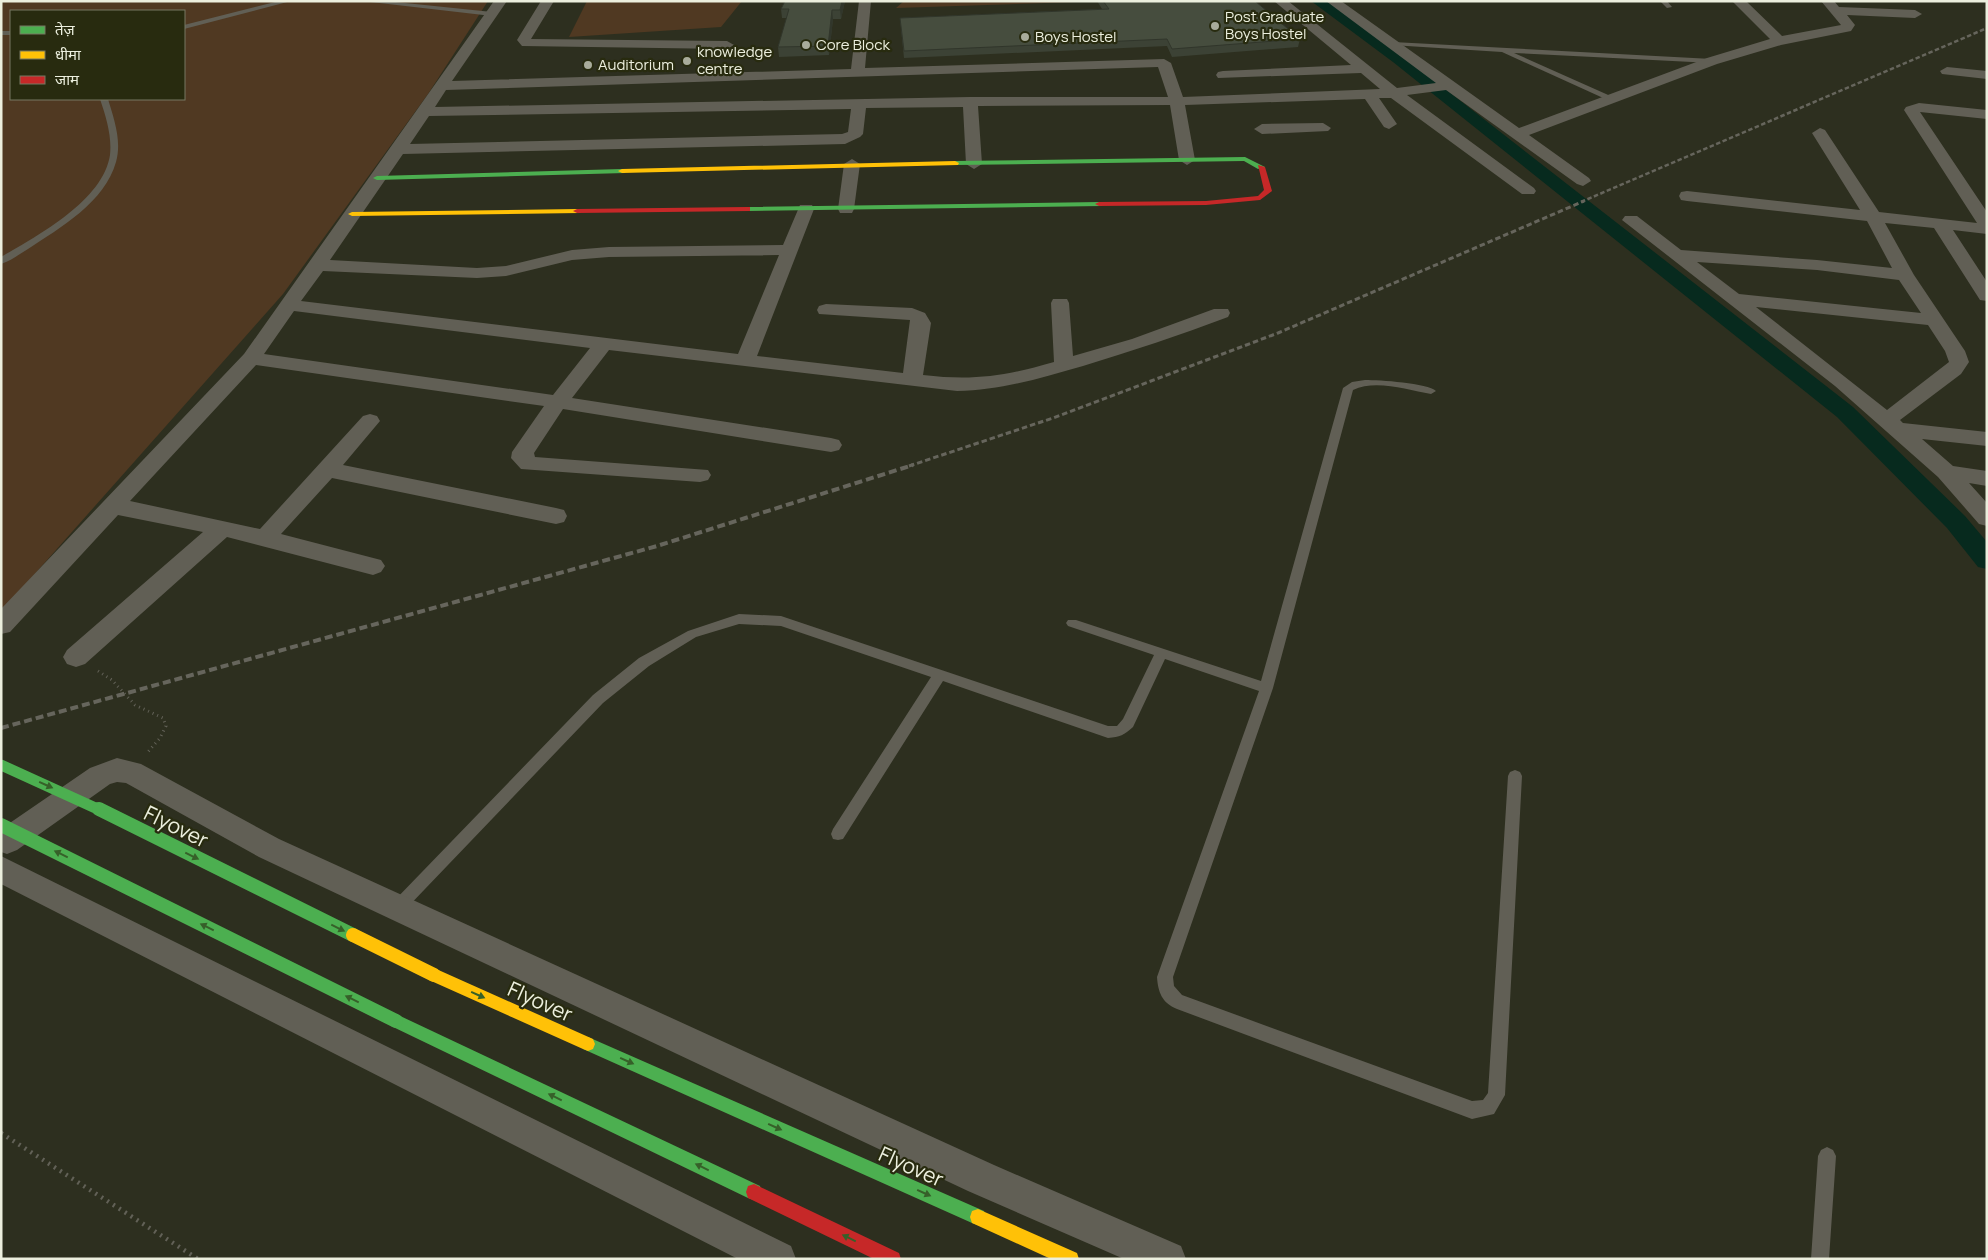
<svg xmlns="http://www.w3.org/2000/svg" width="1988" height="1260" font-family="Manrope,'Noto Sans Devanagari',sans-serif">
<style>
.green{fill:#503922;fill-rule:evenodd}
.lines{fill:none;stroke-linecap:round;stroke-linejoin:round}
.canal{fill:#072a1e;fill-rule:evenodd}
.path-far1{stroke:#626157;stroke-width:3;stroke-dasharray:1 4;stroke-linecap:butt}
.path{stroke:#626157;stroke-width:4.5;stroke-dasharray:2 5;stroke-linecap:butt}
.lane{fill:#615f55;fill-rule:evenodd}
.street{fill:#615f55;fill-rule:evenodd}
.fast{fill:#4caf50;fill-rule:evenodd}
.slow{fill:#ffc107;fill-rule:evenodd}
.jam{fill:#c62828;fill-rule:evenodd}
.rail-far2{stroke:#66655c;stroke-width:2.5;stroke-dasharray:4.5 2.5;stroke-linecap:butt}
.rail-far1{stroke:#66655c;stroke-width:3;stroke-dasharray:5.5 3;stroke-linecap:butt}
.rail{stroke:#66655c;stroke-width:4;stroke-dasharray:8 4;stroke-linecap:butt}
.fast-bridge-far1{stroke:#4caf50;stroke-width:11}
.fast-bridge{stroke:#4caf50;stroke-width:14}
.slow-bridge{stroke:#ffc107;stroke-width:14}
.wall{fill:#3c4235}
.shaded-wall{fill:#31362b}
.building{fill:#464d3e;stroke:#31362b}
.oneway{fill:#366029}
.poi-dot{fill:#a9ac9b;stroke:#282b0f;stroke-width:2}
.labels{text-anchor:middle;stroke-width:4.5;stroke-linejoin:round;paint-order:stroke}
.far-poi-label{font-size:15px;fill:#ecefde;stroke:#282b0f;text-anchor:start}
.near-street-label{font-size:21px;fill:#ecefde;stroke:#282b0f}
</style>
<rect width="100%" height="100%" fill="#2d2f1f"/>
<path class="green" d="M1,1H488L428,94L283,294L1,612ZM11,11H184V99H11Z
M587,1H742L721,27L569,37Z
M904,1H1076V2L896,8Z"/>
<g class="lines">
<path class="canal" d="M1311,1H1327L1403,56L1853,407L1965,516L1987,542V569L1978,567L1947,528L1837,417L1393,62Z"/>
<path class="path-far1" d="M98,671L112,680L135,705L163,718L166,726L160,738L147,753"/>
<path class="path" d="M1,1133L198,1259"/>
<path class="lane" d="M279,1H291L184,29V25Z
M362,1H386L492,12L495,14L492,16Z
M1660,1H1667L1672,7L1667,8Z
M1,31H11V35H1Z
M1393,42L1712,59L1715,61L1712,63L1514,53L1615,98V102H1612L1502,52L1391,45L1390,44Z
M100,99H108C114,119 122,141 116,162C105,202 60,228 28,249C19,254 11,261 1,264V257C37,236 103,201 110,155C112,136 106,117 100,99Z
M1365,380C1379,380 1428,383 1436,391L1431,394C1407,390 1376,379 1353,390L1273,688L1173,977L1174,986L1182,995L1472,1101L1483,1100L1488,1093L1508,776L1510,772L1515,770L1520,772L1522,776L1505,1095L1494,1114L1472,1119L1177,1009C1162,1003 1158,992 1157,977L1259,691L1165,659L1133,727C1124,735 1120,737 1108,738L943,681L843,839L838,840L833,839L831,834L833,829L931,677L781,626L739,624L696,637L649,666L603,703L402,913L397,915L392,913L389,908L392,903L593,695L639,658L688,631L739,614L781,616L1108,726H1117L1123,719L1154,655L1068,626L1066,623L1068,620H1076L1261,681L1343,388L1352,382Z
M1827,1147L1833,1150L1836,1156L1829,1259H1811L1818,1156L1821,1150Z"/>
<path class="street" d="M494,1H507L452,81L851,69L859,1H871L865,68L1164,59L1171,63L1183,97L1380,89L1361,73L1218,78L1216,75L1218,72L1223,71L1351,65L1274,1H1288L1397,88L1436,83L1326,1H1341L1519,128L1707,58L1770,39L1732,1H1746L1782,36L1841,25L1821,1H1834L1839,7L1915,10L1922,14L1915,18L1847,15L1855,25L1851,31L1781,45L1717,64L1529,135L1589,178L1591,181L1583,186L1577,184L1446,90L1407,95L1534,188L1536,191L1534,194H1522L1391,98H1379L1397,124L1389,129L1384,127L1365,99L1185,105L1195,160L1187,165L1179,160L1170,105L978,106L982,164L974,169L966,164L963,107L866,108L863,134L860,137L845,144L403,154L330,260L477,268L506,266L572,250L609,247L783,245L800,205H812L814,209L757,356L903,373L910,320L819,314L817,310L819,306L826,304L912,308L925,313L931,323L923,375C974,381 1005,376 1054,362L1051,303L1053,299H1067L1069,303L1073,356L1132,339L1214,309H1228L1230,313L1228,317C1180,335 1132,351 1083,366C1041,378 1002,390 957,391L609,350L572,398L831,438L839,440L842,445L839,450L831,452L563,409L534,453L535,457L708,470L711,475L708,480L700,482L521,469L511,458L512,452L544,406L256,365L130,501L260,529L363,416L370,414L377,416L380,421L343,465L556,508L564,510L567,516L564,522L556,524L332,478L281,534L381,560L385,566L381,572L373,575L227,537L85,664L76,667L67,664L63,657L67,650L203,532L118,515L10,632L1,634V609L244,354ZM1158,67L1168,97H970L435,107L446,90ZM851,109L848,132L842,134L410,144L429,116ZM779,255L738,354L301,301L323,271L477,278L506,276L572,260L609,257ZM294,311L590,348L553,395L264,354Z
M541,1H554L531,39L727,41L734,45L727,49L522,46L517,40Z
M1947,67L1987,71V79L1942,74L1940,71Z
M1919,103L1987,110V119L1920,112L1987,212V234L1953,230L1987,282V301L1980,300L1934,228L1885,223L1914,275L1965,351L1969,362L1961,374L1900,420L1903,423L1987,432V446L1922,439L1953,466L1987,471V486L1969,483L1987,503V526L1979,524L1938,477L1835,386L1622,220L1625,216H1637L1681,250L1817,260L1892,268L1867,221L1687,201L1681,200L1679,196L1681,192L1687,191L1860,210L1812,133L1820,128L1825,130L1879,212L1977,223L1904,110L1906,107ZM1697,262L1817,270L1899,280L1921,313L1739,294ZM1756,307L1928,325L1945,351L1949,362L1887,410Z
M1323,123L1331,128L1328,131L1262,134L1254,129L1262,124Z
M852,159L860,164L854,209L852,213H840L838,209L844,164Z
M117,758L141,764L279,839L994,1165L1181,1246L1186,1259H1124L968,1191L259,857L126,783L117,782L110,784L17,850L7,854L1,852V829L90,768Z
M1,856L791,1246L796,1259H738L1,884Z"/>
<path class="fast" d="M1245,157L1265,167L1258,169L1244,161L955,165L951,163L955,161Z
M622,169L626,171L625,173L377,180L373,178L377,176Z
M1099,202L1103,204L1102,206L747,211L743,209L747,207Z
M396,1014L760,1186L762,1192L760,1198L754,1200L748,1198L391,1026L389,1021L391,1016Z
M588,1037L984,1211L986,1217L984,1223L978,1225L972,1223L583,1049L581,1044L583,1039Z"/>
<path class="slow" d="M955,161L959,163L958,165L622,173L618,171L622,169Z
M577,209L581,211L580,213L352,216L348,214L352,212Z
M434,968L593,1039L595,1044L593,1049L588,1051L583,1049L429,980L427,975L429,970Z
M978,1209L1077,1253L1079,1259H1051L972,1223L970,1217L972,1211Z"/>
<path class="jam" d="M1258,165L1265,167L1272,191L1260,200L1206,205L1099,206L1095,204L1099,202L1206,201L1258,196L1264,190Z
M747,207H750V211L577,213L573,211L577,209Z
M754,1184L899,1253L901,1259H874L748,1198L746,1192L748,1186Z"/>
<path class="rail-far2" d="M1581,202L1987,28"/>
<path class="rail-far1" d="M909,466L1053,418L1278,333L1584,201"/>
<path class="rail" d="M1,728L657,546L913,465"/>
<path class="fast-bridge-far1" d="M1,765L102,811"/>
<path class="fast-bridge" d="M99,809L353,935
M1,825L396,1021"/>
<path class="slow-bridge" d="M353,935L434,975"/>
</g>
<path class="wall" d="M845,1L841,19H833L829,55L779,57L778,47L787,18H782L781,9Z
M1097,1H1255L1300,39L1298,47L1172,57L1167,46L904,58L900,18L1102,9Z"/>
<path class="shaded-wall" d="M842,1H845L841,19L840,10Z
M832,10L833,19L829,55L828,46Z"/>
<path class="building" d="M785,1H842L840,10H832L828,46L778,47L789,9H781Z
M1103,1H1255L1300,39L1172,49L1167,39L904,51L900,18L1109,9Z"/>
<defs><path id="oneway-solid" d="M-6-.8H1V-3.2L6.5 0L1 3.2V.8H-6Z" transform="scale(1.25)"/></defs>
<g class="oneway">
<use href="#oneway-solid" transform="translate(46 785) rotate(24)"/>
<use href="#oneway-solid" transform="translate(61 854) rotate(-154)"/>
<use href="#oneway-solid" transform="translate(192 856) rotate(26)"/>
<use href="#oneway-solid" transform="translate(207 927) rotate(-154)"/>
<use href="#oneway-solid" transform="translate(338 928) rotate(26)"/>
<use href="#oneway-solid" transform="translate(478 995) rotate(24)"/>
<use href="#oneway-solid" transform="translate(352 999) rotate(-154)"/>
<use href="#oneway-solid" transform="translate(627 1061) rotate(24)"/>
<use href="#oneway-solid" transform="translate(555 1097) rotate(-154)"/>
<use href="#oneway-solid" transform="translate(775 1127) rotate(24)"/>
<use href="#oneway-solid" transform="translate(702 1167) rotate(-154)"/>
<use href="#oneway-solid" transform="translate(924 1193) rotate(24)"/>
<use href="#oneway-solid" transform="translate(849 1238) rotate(-154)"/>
</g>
<g class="poi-dot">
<circle cx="1215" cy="26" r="5"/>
<circle cx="1025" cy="37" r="5"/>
<circle cx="806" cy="45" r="5"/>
<circle cx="687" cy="61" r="5"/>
<circle cx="588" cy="65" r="5"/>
</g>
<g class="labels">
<g class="far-poi-label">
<text x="1225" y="22">Post Graduate<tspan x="1225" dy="17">Boys Hostel</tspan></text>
<text x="1035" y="42">Boys Hostel</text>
<text x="816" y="50">Core Block</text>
<text x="697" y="57">knowledge<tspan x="697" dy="17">centre</tspan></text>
<text x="598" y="70">Auditorium</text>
</g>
<g class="near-street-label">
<text transform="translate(176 827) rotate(26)" y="7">Flyover</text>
<text transform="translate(540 1002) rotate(24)" y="7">Flyover</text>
<text transform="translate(911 1167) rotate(24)" y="7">Flyover</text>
</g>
</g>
<rect width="1988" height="1260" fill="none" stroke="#ecefde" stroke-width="5"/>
<rect x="10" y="10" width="175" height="90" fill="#282b0f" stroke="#767962"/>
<rect x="20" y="26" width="25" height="8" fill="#4caf50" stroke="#767962"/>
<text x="55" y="35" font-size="15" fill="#ecefde">तेज़</text>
<rect x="20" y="51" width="25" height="8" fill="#ffc107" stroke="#767962"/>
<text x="55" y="60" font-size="15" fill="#ecefde">धीमा</text>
<rect x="20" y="76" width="25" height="8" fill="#c62828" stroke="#767962"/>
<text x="55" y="85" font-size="15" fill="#ecefde">जाम</text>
</svg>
